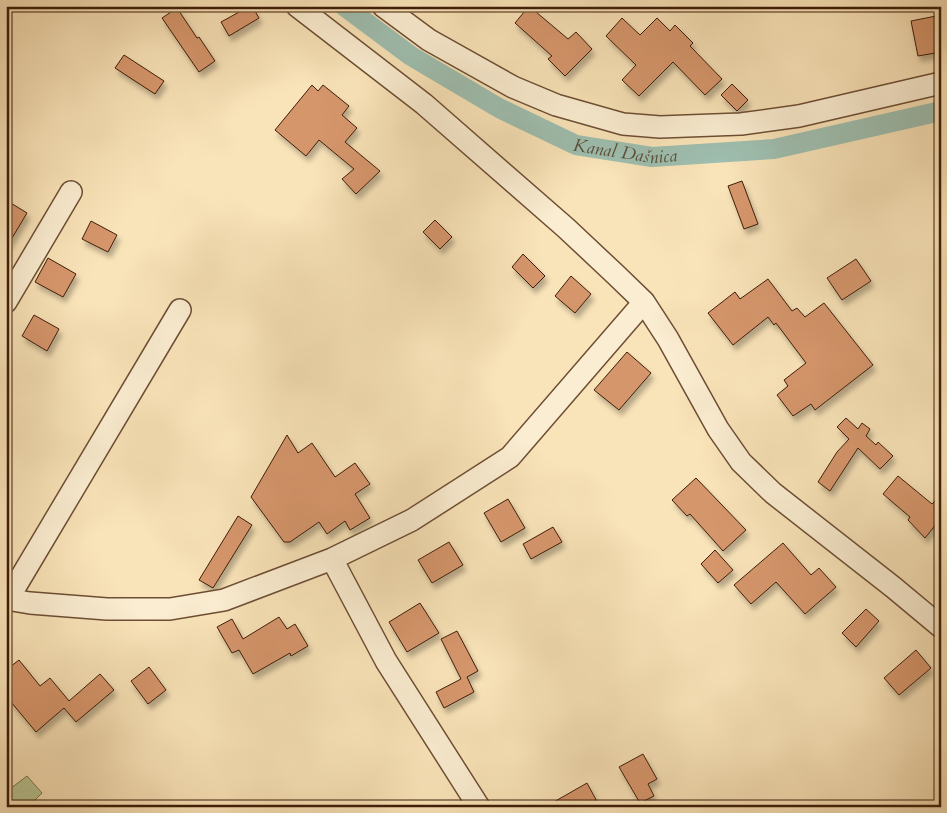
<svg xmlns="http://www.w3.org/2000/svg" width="947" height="813" font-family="Cardo,serif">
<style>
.green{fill:#b9c592;stroke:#7c714d}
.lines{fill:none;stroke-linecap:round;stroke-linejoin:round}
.canal{stroke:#9ebeaf;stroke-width:20}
.building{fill:#d6966c;stroke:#3e1d08;filter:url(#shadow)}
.minor-casing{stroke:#6d4e34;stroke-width:24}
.minor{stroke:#fbedd1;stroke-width:21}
.labels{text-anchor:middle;stroke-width:5;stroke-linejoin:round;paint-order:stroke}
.water-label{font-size:18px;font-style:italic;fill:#5b4d3a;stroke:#fbedd1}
</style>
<defs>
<filter id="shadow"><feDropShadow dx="3" dy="5.5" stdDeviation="2.5" flood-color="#0004"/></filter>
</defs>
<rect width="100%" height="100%" fill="#f9e3b8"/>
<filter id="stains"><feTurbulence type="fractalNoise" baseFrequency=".004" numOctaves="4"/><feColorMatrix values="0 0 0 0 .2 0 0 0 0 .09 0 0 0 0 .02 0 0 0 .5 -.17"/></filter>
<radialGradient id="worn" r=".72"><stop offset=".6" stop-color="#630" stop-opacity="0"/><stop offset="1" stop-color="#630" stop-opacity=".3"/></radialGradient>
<path class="green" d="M876,6H921L901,11Z
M27,776L42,793L28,807H6V792Z"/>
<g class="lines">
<path class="canal" id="s1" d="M344,6L411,56L499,108L576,145L652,157L774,149L941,111"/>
</g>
<path class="building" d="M250,6H252L259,18L229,36L221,22Z
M529,6L568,39L576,32L592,49L565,76L548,59L552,56L515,23Z
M177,8L197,38L199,37L215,61L199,72L162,18Z
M941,15V52L918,56L911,21Z
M622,18L640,35L657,18L670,31L675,25L693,43L690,46L722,79L705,95L673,62L639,96L622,80L636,65L606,36Z
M124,55L164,81L155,94L115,68Z
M732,84L748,100L737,111L721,95Z
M312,85L318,91L323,85L349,106L342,115L357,128L345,142L380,171L356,194L342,179L354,169L319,140L306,156L275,130Z
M742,181L758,224L744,229L728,186Z
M6,200L27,213L6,248Z
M435,220L452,237L440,249L423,232Z
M91,221L117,235L108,252L82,239Z
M523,254L545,276L533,288L512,267Z
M48,258L76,274L63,297L35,282Z
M856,259L871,281L842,300L827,278Z
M571,276L591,294L575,313L555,296Z
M768,279L792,311L797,308L805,317L824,303L873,365L815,410L811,404L793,416L777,395L788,386L784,380L806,363L776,323L774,325L768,317L733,345L708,313L735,292L740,299Z
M34,315L59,329L47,351L22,336Z
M627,352L651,373L619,410L594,390Z
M846,418L858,429L862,423L870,429L866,436L876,445L878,442L893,456L880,469L858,448L830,491L818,482L837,452L849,439L837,427Z
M287,435L298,453L312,443L335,477L355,463L370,484L355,494L370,518L350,530L345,521L327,534L319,522L290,542H284L251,497Z
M898,476L932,504L941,494V518L925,538L908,520L910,517L883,494Z
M696,478L746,530L723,551L690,514L687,516L672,500Z
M508,499L525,528L501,542L484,513Z
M238,516L252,525L213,588L199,580Z
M553,527L562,542L531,559L523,544Z
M449,542L463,565L432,583L418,560Z
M783,543L811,575L819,568L836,587L805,614L776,582L751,604L734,585Z
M715,550L733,570L718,583L701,564Z
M420,603L439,633L407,652L389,622Z
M866,609L879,621L856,647L842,633Z
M279,617L287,629L295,624L308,646L291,656L290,653L253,674L239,650L232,653L217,627L232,619L243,639Z
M457,631L478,671L467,677L474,692L444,708L436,692L461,679L441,639Z
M916,650L931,668L899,695L884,678Z
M19,660L40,686L50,678L69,701L100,674L114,690L76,722L64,708L36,732L6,696V670Z
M149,667L166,690L148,704L131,681Z
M643,754L657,779L648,784L654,796L640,803L619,767Z
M587,783L600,807H545Z"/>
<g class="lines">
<g class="minor-casing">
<path id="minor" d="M297,6L424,104L566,228L615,274L644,302L668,339L718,429L741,462L773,493L893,587L941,627
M383,6L429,40L513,87L556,105L623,124L660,127L741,124L799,116L941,83
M6,302L71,192
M332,559L386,661L479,807
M6,599L30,603L107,609H170L224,600L332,559L412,520L510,457L644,302
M8,599L180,310"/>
</g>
<use href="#minor" class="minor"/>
</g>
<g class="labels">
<g class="water-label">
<text dy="6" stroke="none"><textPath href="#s1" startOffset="321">Kanal Dašnica</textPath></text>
</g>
</g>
<rect width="947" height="813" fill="none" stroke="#f9e3b8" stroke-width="25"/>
<rect x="8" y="8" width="932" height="798" fill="none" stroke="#3e1d08" stroke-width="2.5"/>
<rect x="12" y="12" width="922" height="788" fill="none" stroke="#3e1d08"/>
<rect width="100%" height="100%" filter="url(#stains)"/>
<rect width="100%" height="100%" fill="url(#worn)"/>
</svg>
